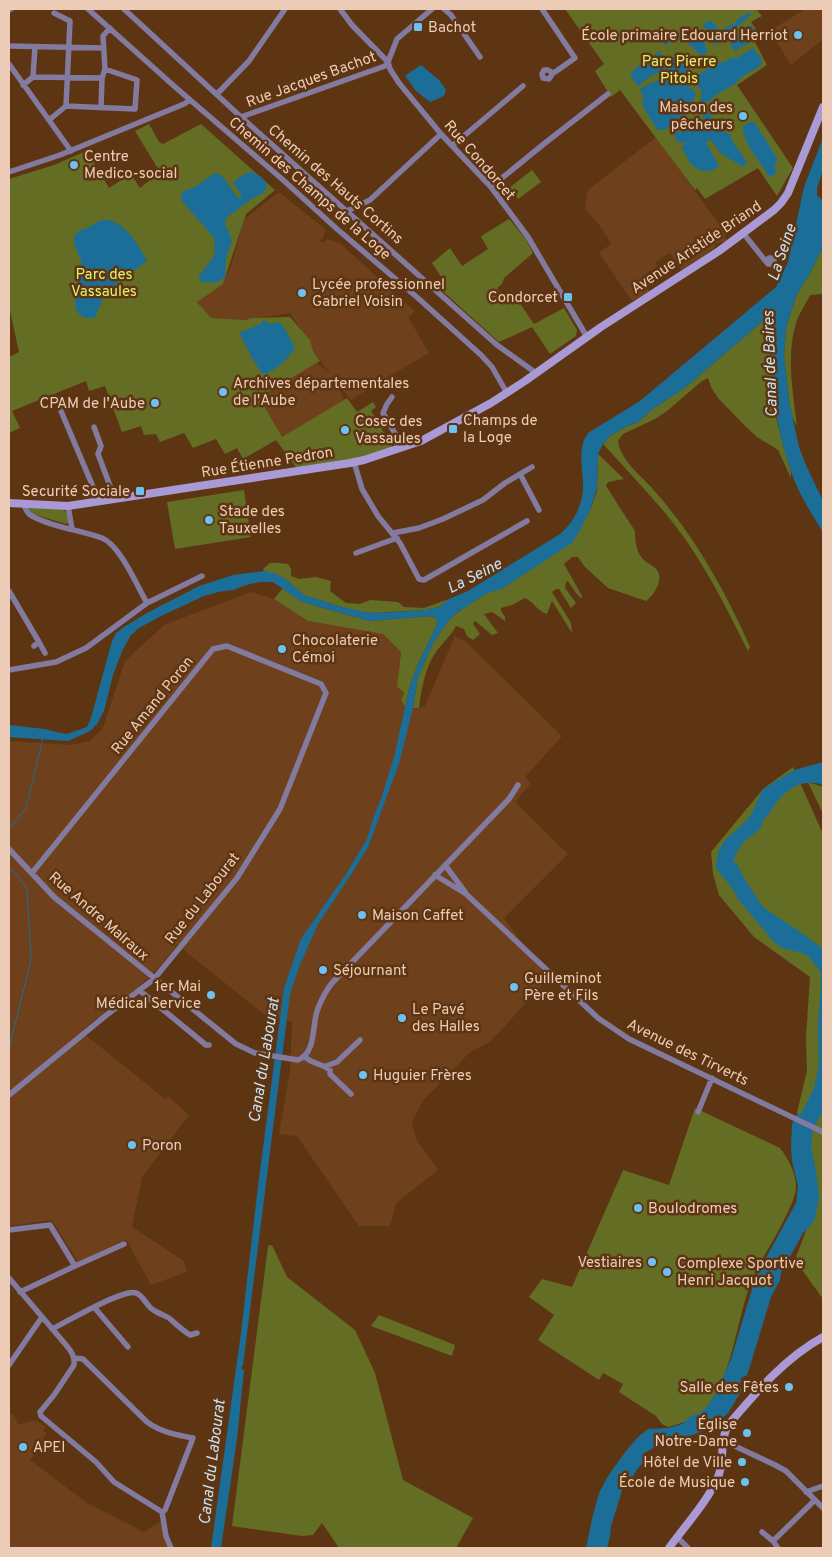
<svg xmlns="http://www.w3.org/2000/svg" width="832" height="1557" font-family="Overpass,sans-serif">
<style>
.built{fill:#6e411c}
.green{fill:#646d24}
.water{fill:#1b6e98}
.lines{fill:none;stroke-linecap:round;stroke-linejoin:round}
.stream{stroke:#1b6e98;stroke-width:1}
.street{stroke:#837a9f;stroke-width:5.5}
.secondary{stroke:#a999d4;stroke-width:8}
.poi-dot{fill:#6ec2f3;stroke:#5e3513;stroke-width:2}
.labels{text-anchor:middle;stroke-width:5;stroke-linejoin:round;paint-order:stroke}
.poi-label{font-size:15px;fill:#ecccb6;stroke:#5e3513;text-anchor:start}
.park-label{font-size:15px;fill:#dff16f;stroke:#5e3513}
.street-label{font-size:15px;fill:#ecccb6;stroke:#5e3513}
.water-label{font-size:16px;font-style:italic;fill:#cbe1f0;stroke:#5e3513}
</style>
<rect width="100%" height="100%" fill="#5e3513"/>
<path class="built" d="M805,9H823V39L791,65L770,31Z
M656,137L726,234L724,236L727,241L715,244V248L681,270L670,253L659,260L655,263L658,266L641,277L649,291L632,301L599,253L611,244L601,227L585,209L588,190Z
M279,192L325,229L323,239L321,238L320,241L325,242L326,239L340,243L414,311L412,314L408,317L429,353L374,385L351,400L334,379L344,400L282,437L259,397L316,363L330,373L313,351L310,340L305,335L290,313L245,320L210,318L197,301L223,284L232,263L244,219Z
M251,592L274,599L308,621L383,634L401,652L397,687L404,694L405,707L415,709L425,706L455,636L466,642L562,736L525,777L531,783L515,802L568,854L504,918L548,979L491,1041L469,1053L422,1102L412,1122L416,1139L438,1170L396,1203L390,1226H359L297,1136L279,1134L290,1071L292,1022L265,1015L185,951L178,944L156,971L139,986L82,1030L88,1037L165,1099L168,1096L189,1115L142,1177L132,1227L184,1261L187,1272L151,1285L126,1239L78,1262L52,1220L9,1226V741L71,745L90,741L103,728L125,661L164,625Z
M9,1412L15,1417L18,1425L35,1420L46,1427L43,1431L47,1433L30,1460L87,1503L144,1532L161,1521L171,1548H9Z"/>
<path class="green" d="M565,9H756L762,16L751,22L761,37L755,42L767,65L737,85L793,168L777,196L758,168L705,199L697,188L695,190L620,90L611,97L595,71L604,64Z
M149,124L159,142L163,144L201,124L275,190L246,214L223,284L197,302L211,318L245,320L252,318L290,317L310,340L313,351L320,361L259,397L282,437L347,398L357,412L373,402L376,407L371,411L393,448L348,463L298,470L276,440L243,459L237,448L225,454L216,439L193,448L184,433L160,442L156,434L144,435L141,426L122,432L105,386L89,391L86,381L12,411L20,428L9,433V357L19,352L9,306V179L54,165L86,151L92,161H93L109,188L131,174L140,188L160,172L135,131Z
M532,170L541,182L518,199L509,188Z
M509,219L525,238L533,253L504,278L502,284L497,288L507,304L517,299L534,324L564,308L577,330L576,336L550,354L532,327L499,342L437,286L444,281L432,263L450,248L462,266L488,249L481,237L483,235Z
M823,247V294L810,295C806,304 799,313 796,323C786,356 793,392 797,426L792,416L789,401L784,356L786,328L796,296L810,273Z
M764,320H770L773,324C771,348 771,373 773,397C776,422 784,448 791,472V478L778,450L757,437L745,426L719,399L712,389L708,378L702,381L667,411L655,419L623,434L618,441C620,459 639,474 651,487C693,533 725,590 750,647L748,651C730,615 711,577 688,543C663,507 632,476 603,444L610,436L623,428L638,422L650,411L687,386Z
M598,454L624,479L608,482L606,486L635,531C635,540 636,550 642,558C646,563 653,565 657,570C664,580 654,595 646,601L608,588L585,567L578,557H572L564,564L582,596L581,598L576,593L568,581L566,582L565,588L576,603L571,608L559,589H556L552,592L571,623L572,633L552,601L547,614C538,612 533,601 525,598L512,605L501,608V611L505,617V621L492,612L484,614L498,633L492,635L475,621L473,624L480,634L473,640L467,636L464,629L456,626C450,637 441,644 434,655C425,669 421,691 419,708H413L418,677L433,643L450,619L459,611L485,594L493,590H500L572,542L591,508L597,491Z
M244,490L251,537L175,549L167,502Z
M27,508H61L66,512L69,522L66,524L30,513Z
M270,563H279L288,564L291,569V576L299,579L316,577L331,581L330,591L346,603L360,604L370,600L398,602L404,607L424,608L449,599L439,607L425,610L374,613L363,612L338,606L304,595L284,578L264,571L263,569Z
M283,588L302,602L370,621L430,616L436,618L438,621L436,627L418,664L410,685L405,707L401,700L404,693L397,687L401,652L383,634L308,621L274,599Z
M793,767L823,834V1299L795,1260L816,1204L797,1112L807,1071L806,1038L810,977L754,937L719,895L713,874L711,852L763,789Z
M808,782L823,787V814Z
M695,1108L780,1148C788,1158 796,1174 796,1186C797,1202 768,1249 759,1265C736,1307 737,1367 708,1406C699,1419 682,1423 668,1427L662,1424L656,1416L619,1392L623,1384L603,1373L599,1380L538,1340L554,1315L529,1297L542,1279L572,1287L623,1170L669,1185Z
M272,1245L287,1277L355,1330L375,1373L403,1480L473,1518L456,1548H339L322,1523L313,1535L302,1536L232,1526L268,1246Z
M379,1315L455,1345L452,1356L371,1326Z"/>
<path class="water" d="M749,12L751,15L724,38L721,30L735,23C738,17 744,16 749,12Z
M710,20C716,26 722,32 721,40L716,45L713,44L707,29L703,27V25Z
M749,26H752L755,31V38L744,46L738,48L737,51H735L730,44V41L733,37L739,35Z
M673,30L680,36L693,33L705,43L707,52L704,55C692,53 690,37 677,40C673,40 669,44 665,45L660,37L667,31Z
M753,48L761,58L762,63L760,66L743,76L735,84L716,95L711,100L705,103L699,104L702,93L700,89L694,82V77L718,63L725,62L732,57L737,58Z
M658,52H660L666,61L682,53L690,58L692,66C690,68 684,72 683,74C679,82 693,88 696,94C692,105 686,114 676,120L672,118V125L664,130H659L656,128L645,110L642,101L644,97L640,90L641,88L658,80L663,79L665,76L668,80L673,81L667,75L661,72L648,77L647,79L638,86L630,75C636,66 648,60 658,52Z
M421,65L439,80L446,90L444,96L430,102L416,91L406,77V75Z
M711,112V116L715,123L720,125L724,132L730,134C733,145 742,152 747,163L743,167L722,154C716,150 716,143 709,140L706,143L719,166C710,174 698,172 690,163C687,159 686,153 682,149V146L686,144V142L679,143L674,135L675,132H681L683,127H688L691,122L698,120L702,123L704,122L702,116Z
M750,122H754L756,125L777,158V162L774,166L777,172L771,177L769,176C760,161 742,143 743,126Z
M823,138V170L817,188V195L822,200H823V247L810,273L796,296L786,328L784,356L789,401L799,447L805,463L823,501V532C811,513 798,493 791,471C774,424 770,374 773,324L769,320H764L687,386L650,411L638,422L623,428L610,436L603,444L598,454L597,488L591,508L579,532L572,543L500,590C485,591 473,603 460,611L456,606L459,611L450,619L433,643L418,677L413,708L399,764L368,847L352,873L318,924L299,967L290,994L243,1365L241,1368L244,1370L237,1439L221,1548H211L241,1333L258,1186L284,988L301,939L346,874L367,839L373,819L382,796L394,757L410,685L418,664L436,627L437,621L436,618L430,616L370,621L302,602L273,582H260L246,585L233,590L218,592L204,596L161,616L139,628L131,635L123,649L113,675L104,711L97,724L90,731L68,741L9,737V725L45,729L56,732L67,734L87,727L91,718L112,641L116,633L124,627L147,613L199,586L233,575L264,571L276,574L284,578L304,595L338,606L365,612L374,613L396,612L425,610L439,607L449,599L468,591L560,534C574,522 583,505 583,486C583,469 577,448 588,433L640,401L776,287L788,262L804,187Z
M252,172C259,175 266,179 267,187L263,193L253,198L226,218L225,225L229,232L232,241L226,258L225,277L216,283L202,282L199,278V276L212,259L215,252L214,238L182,201L181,194C186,188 190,190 196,186C204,182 208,175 218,173C227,179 231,191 239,198H241V195L233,182L247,173Z
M108,220C126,224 139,245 147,261L107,291C101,299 100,309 94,318C60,321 83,276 81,261C79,252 69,242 77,233C79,229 83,230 87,228C92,226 96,222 100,221C103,220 106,220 108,220Z
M263,320L271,324L279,322L285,329L295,348C289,358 274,373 262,374L251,356L240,334L241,332L261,324Z
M823,762V785C807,779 792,785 780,798C774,805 770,814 763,820C761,833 753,833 746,840C741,844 735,856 733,861L737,864L744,878L763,907L806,936L823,949V1111L813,1129L812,1138L811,1146L817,1177L819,1198L815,1218L812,1224L803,1233L781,1273L780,1280L771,1297L750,1366L747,1375L741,1378L740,1387L742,1390L728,1413L715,1425V1427C706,1430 698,1433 689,1436C671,1442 660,1443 643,1454L647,1458L639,1467L628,1483L625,1481L611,1526L610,1537L607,1548H586L592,1519L599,1493L608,1476L626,1451L637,1438L648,1429L668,1428L682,1424L691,1416L700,1413L707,1407L716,1393L731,1359L756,1276L796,1203L798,1186L792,1161L791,1147L792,1124L797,1114L802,1113L814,1088L819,1065L818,1029L821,978L820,971L809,957L802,953L782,948L774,942L738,899L732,888L716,868L718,852L724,841L745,822L751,815L763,789L794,770Z"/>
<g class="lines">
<path class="stream" d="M693,88L696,85
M9,829L26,808L43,738
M9,867L19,877L27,890L31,960L9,1049"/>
<path class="street" d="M88,9L174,86L282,179L337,229L419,299L481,355L492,367L507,393
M124,9L241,117L497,345L536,373
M340,9L352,25L388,62
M432,9L397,39L388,62L390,69L399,83L441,134L491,187L528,237L587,337
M444,9L451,15L480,57
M542,9L575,58L555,72L553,73L548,70H544L542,74L543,78L549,79L553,73
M9,10L11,9
M9,46L103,48
M9,64L71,151
M105,69L103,36L110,28
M33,77L35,47
M23,85L33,77L102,78L105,69L137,80L135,109L66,106
M217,94L249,61L285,9
M101,108L102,78
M241,117L385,66L388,62
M49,120L66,106L70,21L54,13
M452,146L523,86
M9,172L60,155L184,104L190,100
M491,187L545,143L608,94
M347,211L370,200L441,134
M743,233L768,264H772L774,260L772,258H769L767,262
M392,397L387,404L383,413L403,447
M61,411L99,501
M94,427L101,446L98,454L115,499
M354,462L362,489L378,516L400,543L419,579L424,580L527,521
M520,474L539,510
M24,504C25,508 26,511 29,514C44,525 83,531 102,538C120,545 137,586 147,603
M68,506L72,529
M393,533L419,528L443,519L483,500L505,483L532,467
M356,553L397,538
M9,591L39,642L34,646
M39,642L45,653
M9,670L56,662L86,648L147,603L202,576
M9,849L54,897L236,1044L255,1053L298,1060C316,1053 312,1027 317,1011C321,1000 325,992 332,983L509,799L518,785
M445,865L465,892
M435,875L466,894L598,1018L629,1039L823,1132
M139,990L206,1045H209
M305,1057C314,1065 322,1063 330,1070V1074L351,1094
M326,1066L337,1062L360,1040
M9,1095L104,1017L154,979L237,878L280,809L326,693L321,684L227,646L213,649L32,873
M698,1112L712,1078
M9,1230L50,1225L75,1266L20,1292
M75,1266L124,1244
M9,1278L66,1345C71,1351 75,1356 74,1365L54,1395L40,1412L41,1416L96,1462L114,1482L162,1512
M94,1307L128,1347
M52,1329C66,1322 124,1288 136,1293C143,1295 146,1305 152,1309C157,1313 164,1315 169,1318C176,1324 182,1330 190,1335L197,1333
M74,1358L83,1359L147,1422C161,1432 176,1435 193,1438L165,1510L162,1512
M9,1365L42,1317
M724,1441L775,1465L786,1471L823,1508
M806,1492L823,1486
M162,1512L166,1536L171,1548
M762,1532L773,1541
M677,1537L688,1548
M778,1548L773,1541L815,1500"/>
<path class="secondary" d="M9,503L68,506L350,463L364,460L421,441L491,403L525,381L601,327L719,251L774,210L781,203L788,193L823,107
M669,1548C684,1527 708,1501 718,1477C725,1461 719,1439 729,1424C757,1391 785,1358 823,1337"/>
</g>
<g class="poi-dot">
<rect x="413" y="22" width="10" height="10" rx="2.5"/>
<circle cx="798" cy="35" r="5"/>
<circle cx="743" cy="116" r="5"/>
<circle cx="74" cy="165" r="5"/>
<circle cx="302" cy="293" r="5"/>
<rect x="563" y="292" width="10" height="10" rx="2.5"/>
<circle cx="223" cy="392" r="5"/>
<circle cx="155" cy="403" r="5"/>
<rect x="448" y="424" width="10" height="10" rx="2.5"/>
<circle cx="345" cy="430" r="5"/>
<rect x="135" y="486" width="10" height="10" rx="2.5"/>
<circle cx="209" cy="520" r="5"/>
<circle cx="282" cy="649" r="5"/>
<circle cx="362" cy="915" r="5"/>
<circle cx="323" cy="970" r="5"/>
<circle cx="514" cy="987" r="5"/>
<circle cx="211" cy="995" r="5"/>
<circle cx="402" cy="1018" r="5"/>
<circle cx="363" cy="1075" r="5"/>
<circle cx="132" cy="1145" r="5"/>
<circle cx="638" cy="1208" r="5"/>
<circle cx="652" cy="1262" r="5"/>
<circle cx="667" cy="1272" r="5"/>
<circle cx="789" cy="1387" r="5"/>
<circle cx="747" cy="1433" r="5"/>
<circle cx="23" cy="1447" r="5"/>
<circle cx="742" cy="1462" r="5"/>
<circle cx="745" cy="1482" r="5"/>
</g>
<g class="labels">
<g class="poi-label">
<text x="428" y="32">Bachot</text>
<text x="788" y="40" text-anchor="end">École primaire Edouard Herriot</text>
<text x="733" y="112" text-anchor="end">Maison des<tspan x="733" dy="17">pêcheurs</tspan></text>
<text x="84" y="161">Centre<tspan x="84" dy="17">Medico-social</tspan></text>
<text x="312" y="289">Lycée professionnel<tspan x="312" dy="17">Gabriel Voisin</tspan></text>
<text x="558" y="302" text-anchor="end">Condorcet</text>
<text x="233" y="388">Archives départementales<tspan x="233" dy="17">de l'Aube</tspan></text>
<text x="145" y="408" text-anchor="end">CPAM de l'Aube</text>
<text x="463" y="425">Champs de<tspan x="463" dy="17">la Loge</tspan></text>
<text x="355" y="426">Cosec des<tspan x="355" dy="17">Vassaules</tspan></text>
<text x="130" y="496" text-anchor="end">Securité Sociale</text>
<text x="219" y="516">Stade des<tspan x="219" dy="17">Tauxelles</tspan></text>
<text x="292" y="645">Chocolaterie<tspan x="292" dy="17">Cémoi</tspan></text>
<text x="372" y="920">Maison Caffet</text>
<text x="333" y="975">Séjournant</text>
<text x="524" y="983">Guilleminot<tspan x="524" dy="17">Père et Fils</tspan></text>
<text x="201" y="991" text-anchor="end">1er Mai<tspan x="201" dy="17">Médical Service</tspan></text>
<text x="412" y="1014">Le Pavé<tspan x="412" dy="17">des Halles</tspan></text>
<text x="373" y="1080">Huguier Frères</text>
<text x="142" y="1150">Poron</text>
<text x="648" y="1213">Boulodromes</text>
<text x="642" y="1267" text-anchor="end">Vestiaires</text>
<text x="677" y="1268">Complexe Sportive<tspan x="677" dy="17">Henri Jacquot</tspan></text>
<text x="779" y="1392" text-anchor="end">Salle des Fêtes</text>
<text x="737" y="1429" text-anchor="end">Église<tspan x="737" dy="17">Notre-Dame</tspan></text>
<text x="33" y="1452">APEI</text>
<text x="732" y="1467" text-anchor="end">Hôtel de Ville</text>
<text x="735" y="1487" text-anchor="end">École de Musique</text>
</g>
<g class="park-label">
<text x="679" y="66">Parc Pierre<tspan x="679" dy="17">Pitois</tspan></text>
<text x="104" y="279">Parc des<tspan x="104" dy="17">Vassaules</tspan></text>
</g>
<g class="street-label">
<text transform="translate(311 79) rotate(-20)" y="5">Rue Jacques Bachot</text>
<text transform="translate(480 160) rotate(49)" y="5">Rue Condorcet</text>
<text transform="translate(336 184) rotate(41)" y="5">Chemin des Hauts Cortins</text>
<text transform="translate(310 188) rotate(41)" y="5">Chemin des Champs de la Loge</text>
<text transform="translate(696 247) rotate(-34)" y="5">Avenue Aristide Briand</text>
<text transform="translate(267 462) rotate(-9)" y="5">Rue Étienne Pedron</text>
<text transform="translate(152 705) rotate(-51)" y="5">Rue Amand Poron</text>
<text transform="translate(202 898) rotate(-52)" y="5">Rue du Labourat</text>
<text transform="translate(99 916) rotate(41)" y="5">Rue Andre Malraux</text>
<text transform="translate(688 1052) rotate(26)" y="5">Avenue des Tirverts</text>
</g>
<g class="water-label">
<text transform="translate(781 252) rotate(-71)" y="6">La Seine</text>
<text transform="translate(769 364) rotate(-92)" y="6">Canal de Baires</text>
<text transform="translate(474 575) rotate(-27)" y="6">La Seine</text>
<text transform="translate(263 1060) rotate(-81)" y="6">Canal du Labourat</text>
<text transform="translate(211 1462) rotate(-83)" y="6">Canal du Labourat</text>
</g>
</g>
<rect width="832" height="1557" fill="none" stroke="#ecccb6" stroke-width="20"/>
</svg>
